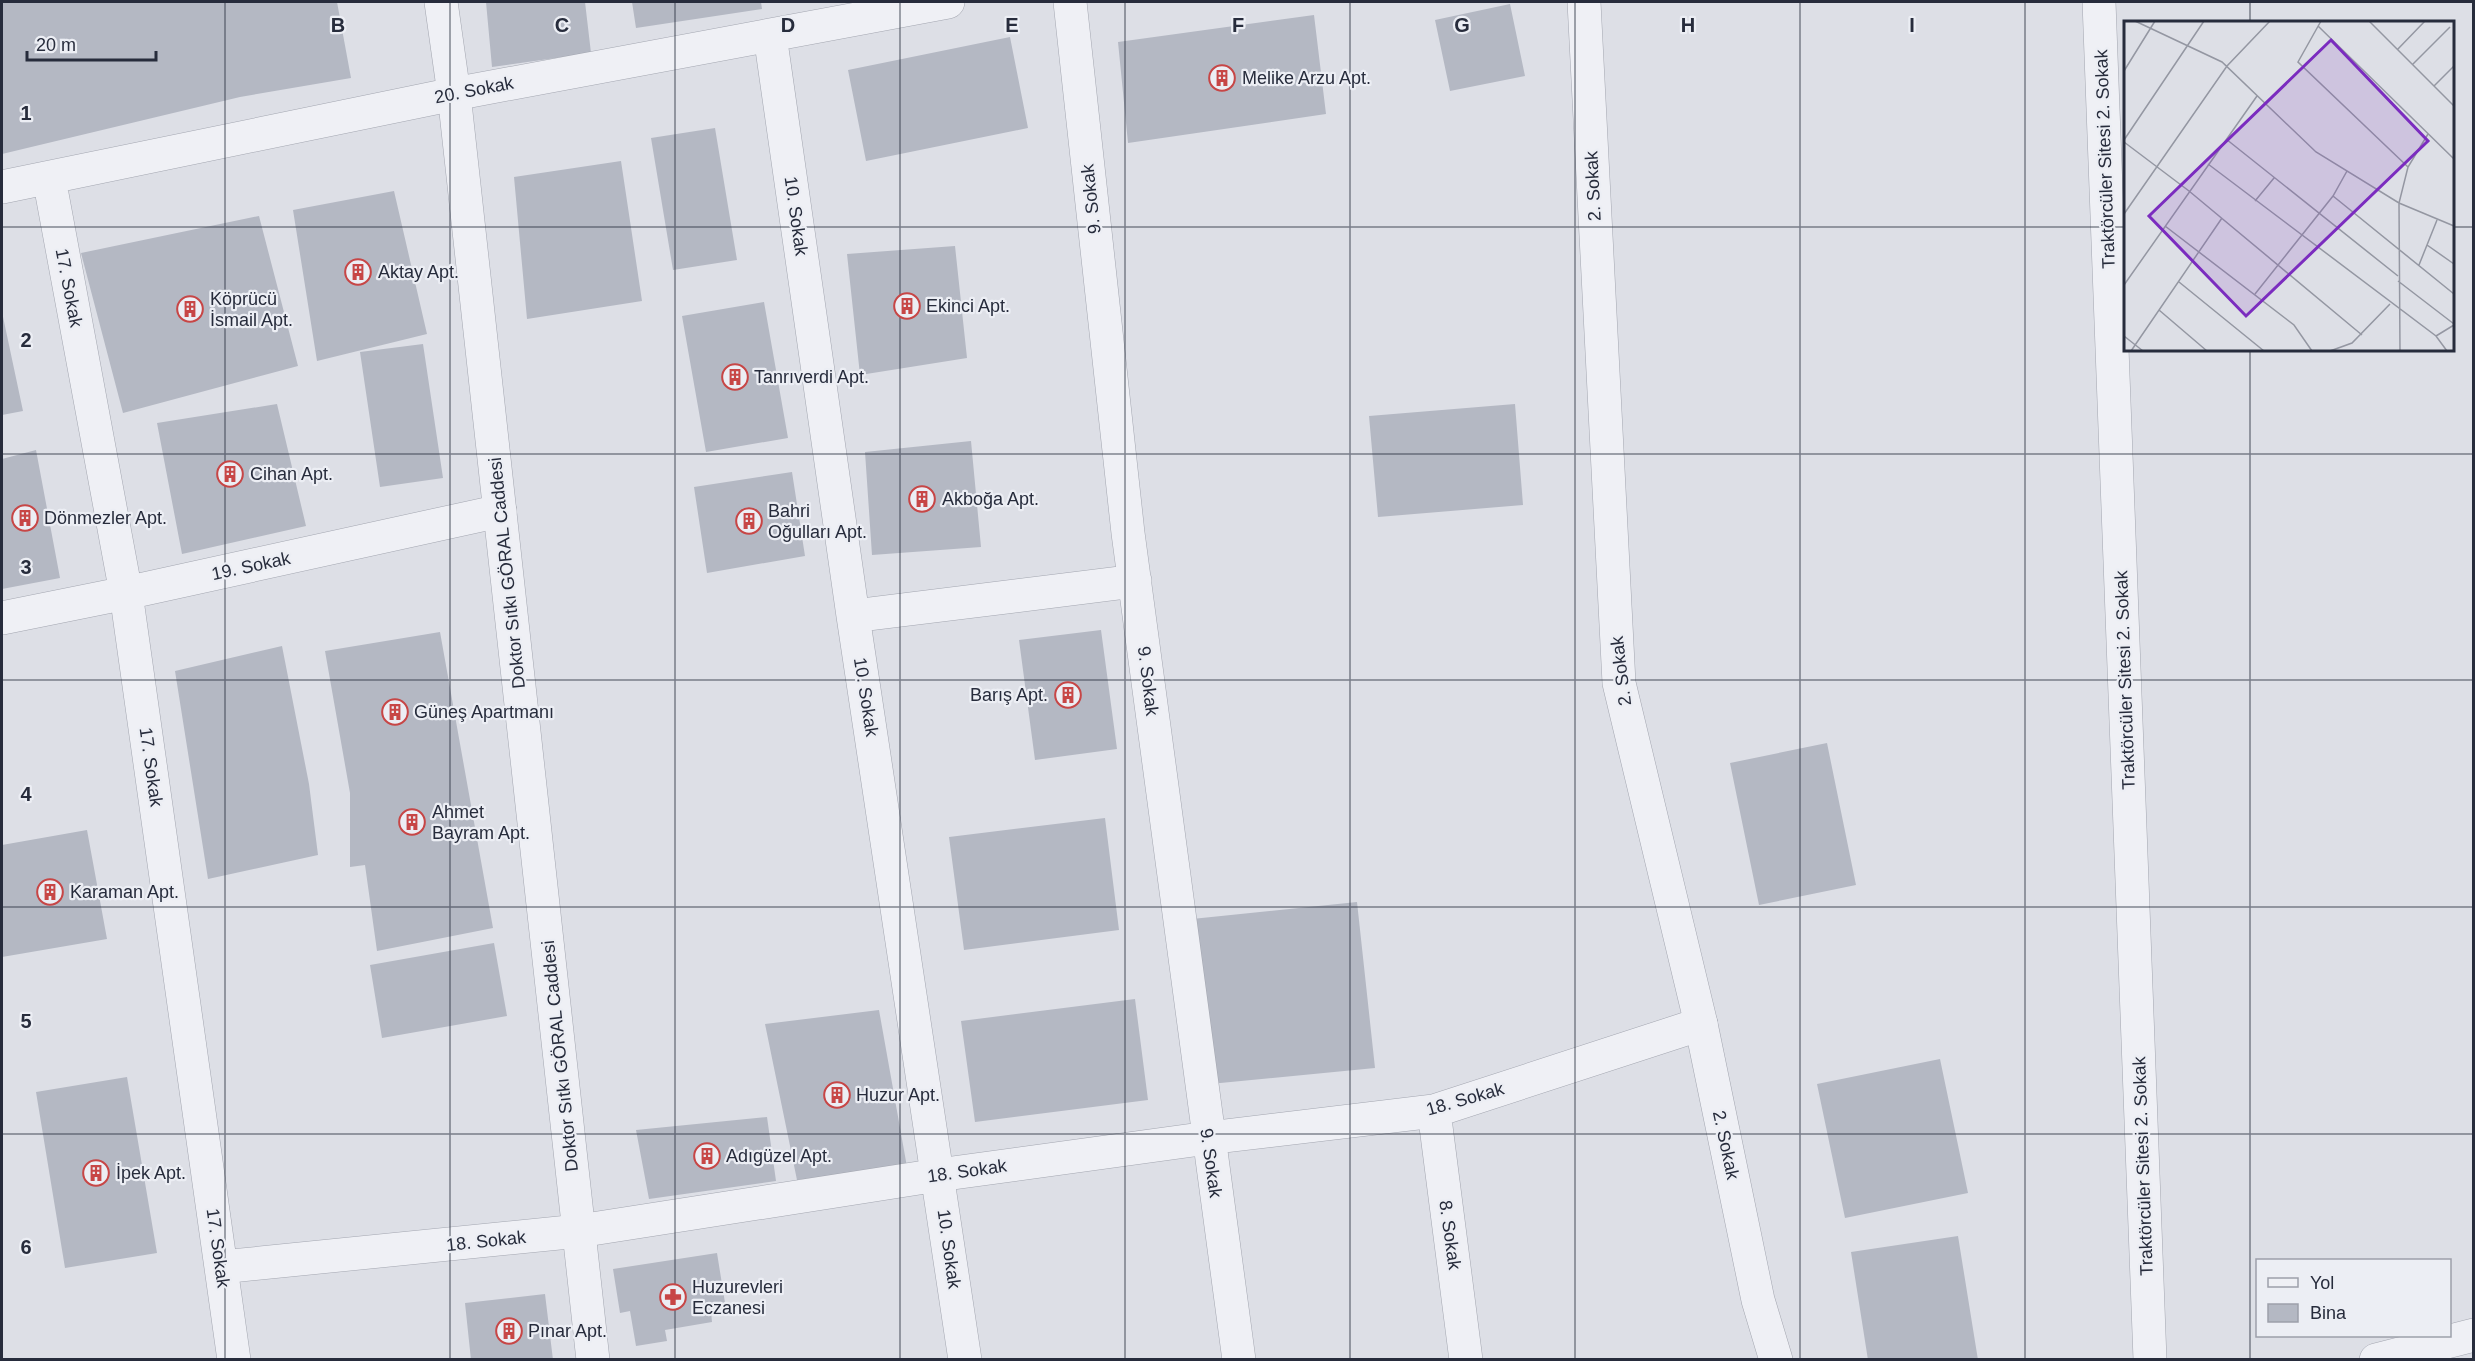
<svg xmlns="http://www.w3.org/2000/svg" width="2475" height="1361" font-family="Helvetica,sans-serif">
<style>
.building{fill:#b4b8c3}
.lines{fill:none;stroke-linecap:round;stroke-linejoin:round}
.minor-casing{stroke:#a3a6b0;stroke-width:34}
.tertiary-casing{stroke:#a3a6b0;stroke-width:34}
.minor{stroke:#eff0f5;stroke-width:33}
.tertiary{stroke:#eff0f5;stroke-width:33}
.grid{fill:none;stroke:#272c3c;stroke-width:1.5;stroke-opacity:0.55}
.labels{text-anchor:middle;stroke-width:4.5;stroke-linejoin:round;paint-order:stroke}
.poi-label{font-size:18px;fill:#272c3c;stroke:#eceef4;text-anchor:start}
.street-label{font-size:18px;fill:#272c3c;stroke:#eceef4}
.inset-road{fill:none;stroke:#9497a2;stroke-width:1.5}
.view{fill:#7b2cbf;fill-opacity:0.15;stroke:#7b2cbf;stroke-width:3}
.inset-edge{fill:none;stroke:#272c3c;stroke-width:3}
.grid-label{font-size:20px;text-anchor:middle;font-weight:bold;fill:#272c3c;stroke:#eceef4;stroke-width:4.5;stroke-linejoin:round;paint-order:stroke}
</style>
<rect width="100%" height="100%" fill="#dddfe6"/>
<path class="building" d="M2,2H337L351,78L240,97L2,154Z
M486,2H585L591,53L492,67Z
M632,2H761L762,9L636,28Z
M1510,4L1525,76L1450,91L1435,20Z
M1314,15L1326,114L1128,143L1118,42Z
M1010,37L1028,128L866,161L848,70Z
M715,128L737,260L673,270L651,138Z
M621,161L642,301L527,319L514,177Z
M394,191L427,334L317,361L293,210Z
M259,216L298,366L123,413L81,253Z
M955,246L967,358L860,375L847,254Z
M764,302L788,438L706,452L682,316Z
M2,312L23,411L2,415Z
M423,344L443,478L380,487L360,352Z
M277,404L306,526L182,554L157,423Z
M1515,404L1523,505L1378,517L1369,416Z
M971,441L981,547L872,555L865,452Z
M36,450L60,578L2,589V459Z
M792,472L805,556L707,573L694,487Z
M1101,630L1117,749L1035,760L1019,640Z
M440,632L493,928L377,951L365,865L350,867V793L325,651Z
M282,646L309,784L318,855L208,879L175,671Z
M1827,743L1856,885L1759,905L1730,763Z
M1105,818L1119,930L964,950L949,837Z
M87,830L107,939L2,957V845Z
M1357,902L1375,1068L1210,1084L1192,919Z
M494,943L507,1016L382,1038L370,965Z
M1135,999L1148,1100L975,1122L961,1021Z
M879,1010L907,1167L797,1180L765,1024Z
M1940,1059L1968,1193L1845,1218L1817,1084Z
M127,1077L157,1253L65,1268L36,1092Z
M767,1117L776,1181L649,1199L636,1130Z
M1958,1236L1978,1360H1868L1851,1252Z
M717,1253L726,1309L711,1311L712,1322L665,1330L667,1341L636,1346L630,1311L620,1313L613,1269Z
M545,1294L553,1360H471L465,1303Z"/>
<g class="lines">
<g class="minor-casing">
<path id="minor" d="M1070,2L1128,533L1239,1360
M2099,2L2150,1360
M770,35L853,616L965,1360
M49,178L126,593L234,1360
M2,187L454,94L948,2
M853,616L1135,581
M2,618L126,593L500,511
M1434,1111L1466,1360
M221,1267L579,1231L938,1175L1208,1138L1434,1111L1701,1024
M2376,1360L2474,1335"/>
</g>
<g class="tertiary-casing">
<path id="tertiary" d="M441,2L454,94L593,1360
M1584,2L1619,683L1701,1024L1758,1300L1776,1360"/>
</g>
<use href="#minor" class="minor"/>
<use href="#tertiary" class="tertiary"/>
</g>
<path class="grid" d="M225,2V1360M450,2V1360M675,2V1360M900,2V1360M1125,2V1360M1350,2V1360M1575,2V1360M1800,2V1360M2025,2V1360M2250,2V22M2,227H2126M2452,227H2474M2250,350V1360M2,454H2474M2,680H2474M2,907H2474M2,1134H2474"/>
<defs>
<g id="building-ring" transform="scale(1.35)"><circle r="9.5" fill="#eceef4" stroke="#c74646" stroke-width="1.5"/><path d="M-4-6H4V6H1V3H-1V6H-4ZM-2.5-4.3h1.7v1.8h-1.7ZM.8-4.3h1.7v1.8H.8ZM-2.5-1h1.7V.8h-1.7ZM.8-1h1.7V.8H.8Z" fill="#c74646"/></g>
<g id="pharmacy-ring" transform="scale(1.35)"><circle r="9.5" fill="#eceef4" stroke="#c74646" stroke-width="1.5"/><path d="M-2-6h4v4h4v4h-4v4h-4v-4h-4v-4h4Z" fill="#c74646"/></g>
</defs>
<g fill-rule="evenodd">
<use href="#building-ring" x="1222" y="78"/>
<use href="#building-ring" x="358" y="272"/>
<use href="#building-ring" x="907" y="306"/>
<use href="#building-ring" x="190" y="309"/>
<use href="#building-ring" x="735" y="377"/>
<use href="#building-ring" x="230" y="474"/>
<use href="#building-ring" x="922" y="499"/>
<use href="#building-ring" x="25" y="518"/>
<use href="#building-ring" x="749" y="521"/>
<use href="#building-ring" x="1068" y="695"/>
<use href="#building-ring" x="395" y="712"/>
<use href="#building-ring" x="412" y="822"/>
<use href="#building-ring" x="50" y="892"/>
<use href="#building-ring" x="837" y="1095"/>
<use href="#building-ring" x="707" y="1156"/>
<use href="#building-ring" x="96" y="1173"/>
<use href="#pharmacy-ring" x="673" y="1297"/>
<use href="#building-ring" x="509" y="1331"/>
</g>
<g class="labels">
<g class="poi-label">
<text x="1242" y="84">Melike Arzu Apt.</text>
<text x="378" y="278">Aktay Apt.</text>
<text x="210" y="305">Köprücü<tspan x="210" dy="21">İsmail Apt.</tspan></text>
<text x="926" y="312">Ekinci Apt.</text>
<text x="754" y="383">Tanrıverdi Apt.</text>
<text x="250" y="480">Cihan Apt.</text>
<text x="942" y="505">Akboğa Apt.</text>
<text x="768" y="517">Bahri<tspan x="768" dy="21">Oğulları Apt.</tspan></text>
<text x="44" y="524">Dönmezler Apt.</text>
<text x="1048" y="701" text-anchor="end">Barış Apt.</text>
<text x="414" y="718">Güneş Apartmanı</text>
<text x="432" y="818">Ahmet<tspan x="432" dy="21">Bayram Apt.</tspan></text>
<text x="70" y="898">Karaman Apt.</text>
<text x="856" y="1101">Huzur Apt.</text>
<text x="726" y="1162">Adıgüzel Apt.</text>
<text x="116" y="1179">İpek Apt.</text>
<text x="692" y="1293">Huzurevleri<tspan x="692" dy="21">Eczanesi</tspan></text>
<text x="528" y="1337">Pınar Apt.</text>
</g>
<g class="street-label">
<text transform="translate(474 90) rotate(-11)" y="6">20. Sokak</text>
<text transform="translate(2105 159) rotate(-92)" y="6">Traktörcüler Sitesi 2. Sokak</text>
<text transform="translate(1593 186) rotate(-93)" y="6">2. Sokak</text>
<text transform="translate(1091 199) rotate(-96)" y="6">9. Sokak</text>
<text transform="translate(796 216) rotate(82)" y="6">10. Sokak</text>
<text transform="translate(69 288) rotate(79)" y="6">17. Sokak</text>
<text transform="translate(251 566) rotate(-12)" y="6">19. Sokak</text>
<text transform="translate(507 573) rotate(-96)" y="6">Doktor Sıtkı GÖRAL Caddesi</text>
<text transform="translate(1621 671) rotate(-97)" y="6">2. Sokak</text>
<text transform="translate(2125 680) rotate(-92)" y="6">Traktörcüler Sitesi 2. Sokak</text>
<text transform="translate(1148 681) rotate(83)" y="6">9. Sokak</text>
<text transform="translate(866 697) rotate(81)" y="6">10. Sokak</text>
<text transform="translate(151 767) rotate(82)" y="6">17. Sokak</text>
<text transform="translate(560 1056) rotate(-96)" y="6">Doktor Sıtkı GÖRAL Caddesi</text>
<text transform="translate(1465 1099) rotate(-16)" y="6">18. Sokak</text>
<text transform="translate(1726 1145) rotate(78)" y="6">2. Sokak</text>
<text transform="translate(1211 1163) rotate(82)" y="6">9. Sokak</text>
<text transform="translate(2143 1166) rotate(-92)" y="6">Traktörcüler Sitesi 2. Sokak</text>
<text transform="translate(967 1171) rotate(-8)" y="6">18. Sokak</text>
<text transform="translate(1450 1235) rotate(82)" y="6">8. Sokak</text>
<text transform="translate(486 1241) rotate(-6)" y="6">18. Sokak</text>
<text transform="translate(218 1248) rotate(82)" y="6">17. Sokak</text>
<text transform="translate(949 1249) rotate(82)" y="6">10. Sokak</text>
</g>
</g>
<g transform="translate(2124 21)">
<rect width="330" height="330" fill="#dddfe6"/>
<path class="inset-road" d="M11,0L98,41L192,131L275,182L330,205M197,0L174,41L284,146M245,0L330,85M194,5L330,138M273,29L301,0M288,44L326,6M0,50L31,0M310,65L330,45M102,118L274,255M0,119L80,0M0,121L65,170L238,314M84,143L312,315L323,330M209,175L330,273M131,180L150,157M0,193L103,45L146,0M41,205L170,304L188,330M303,224L330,243M295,244L313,199M274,260L330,303M55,261L140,330M0,264L133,75M131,273L209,175L223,150M35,289L83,330M0,315L19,330M312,315L330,304M7,330L98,197M206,330L228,322L266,283M276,330L275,182L284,146L304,113"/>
<path class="view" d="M207,19L304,120L122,295L25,195Z"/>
<rect width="330" height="330" class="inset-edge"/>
</g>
<g class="grid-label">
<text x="338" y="32">B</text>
<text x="562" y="32">C</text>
<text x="788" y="32">D</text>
<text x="1012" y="32">E</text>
<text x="1238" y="32">F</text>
<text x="1462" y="32">G</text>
<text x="1688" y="32">H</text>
<text x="1912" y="32">I</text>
<text x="26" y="120">1</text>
<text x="26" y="347">2</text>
<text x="26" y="574">3</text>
<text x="26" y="801">4</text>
<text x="26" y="1028">5</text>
<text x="26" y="1254">6</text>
</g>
<rect width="2475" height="1361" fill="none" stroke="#272c3c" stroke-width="6"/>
<rect x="2256" y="1259" width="195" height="78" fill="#eceef4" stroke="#9da0aa" stroke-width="1.5"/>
<rect x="2268" y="1278" width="30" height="9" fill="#eff0f5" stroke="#9da0aa" stroke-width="1.5"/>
<text x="2310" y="1289" font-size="18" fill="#272c3c">Yol</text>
<rect x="2268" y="1304" width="30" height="18" fill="#b4b8c3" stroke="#9da0aa" stroke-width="1.5"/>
<text x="2310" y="1319" font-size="18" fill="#272c3c">Bina</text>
<path d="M27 51v9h129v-9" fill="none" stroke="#272c3c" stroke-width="3"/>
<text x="36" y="51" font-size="18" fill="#272c3c" stroke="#eceef4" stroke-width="4.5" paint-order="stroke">20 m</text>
</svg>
